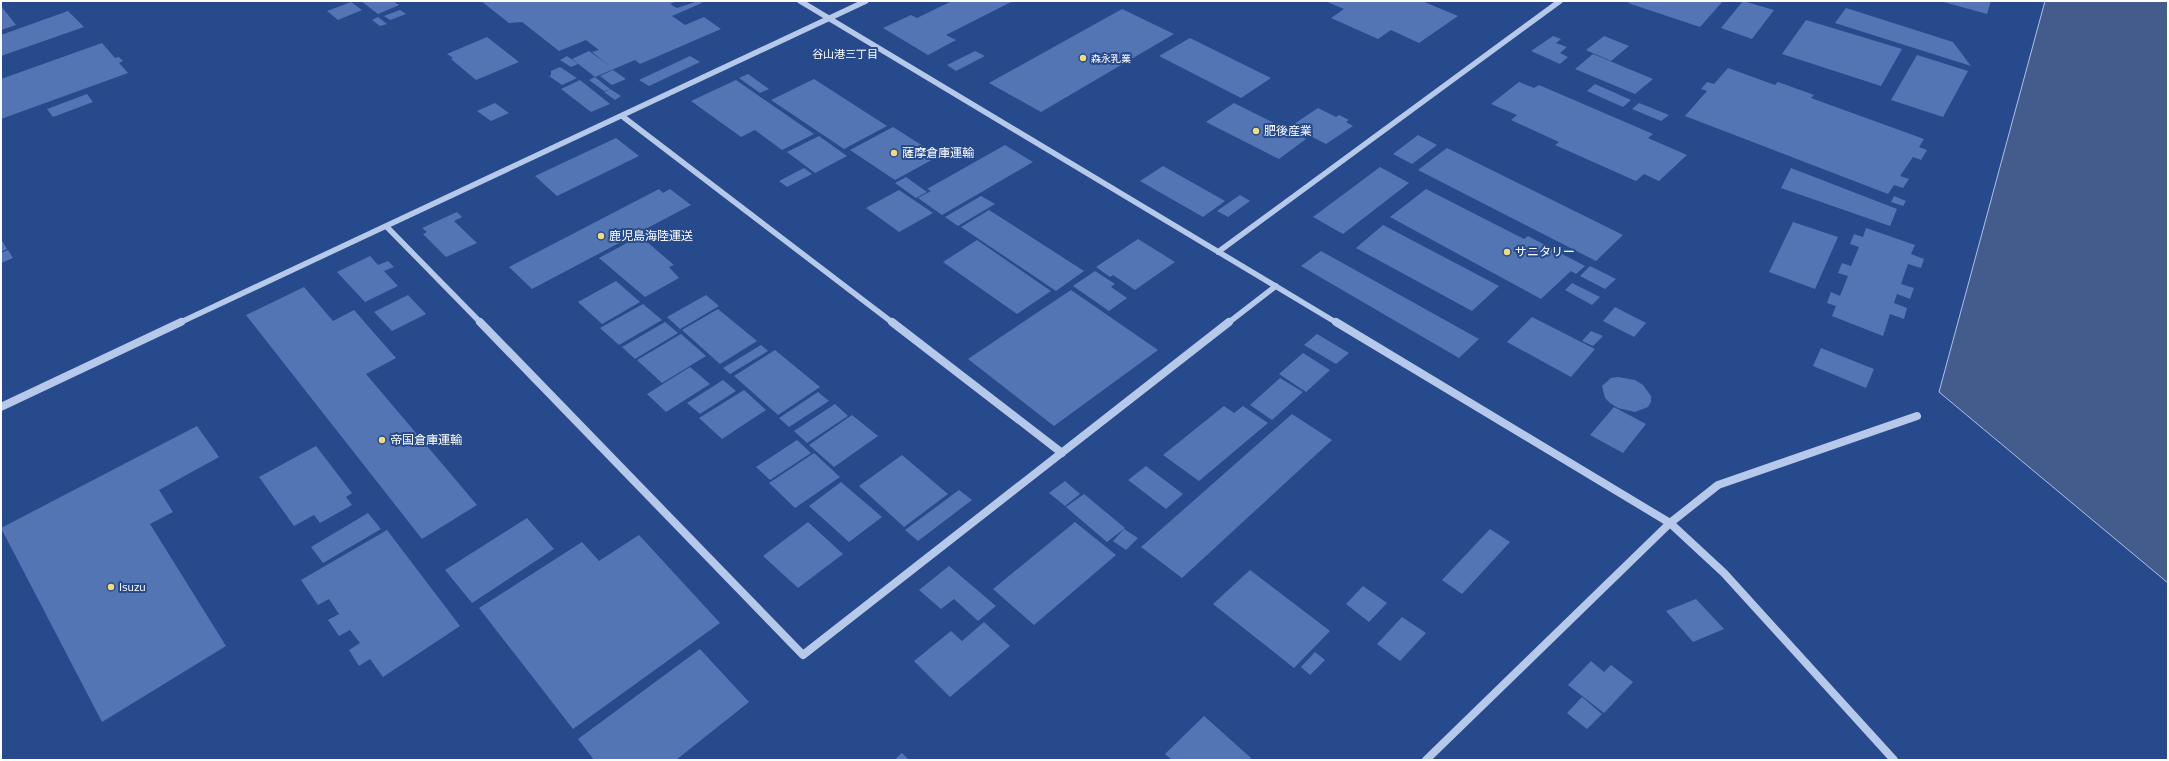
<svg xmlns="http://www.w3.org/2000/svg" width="2169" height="761" font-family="'Titillium Web','Noto Sans JP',sans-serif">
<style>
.water{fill:#445c8c;stroke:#aac2ea}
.building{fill:#5375b4}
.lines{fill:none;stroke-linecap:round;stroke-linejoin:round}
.minor-far1{stroke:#b6c9ea;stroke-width:5.5}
.minor{stroke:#b6c9ea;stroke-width:8}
.poi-dot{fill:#f2db7b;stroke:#274a8c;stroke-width:1.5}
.labels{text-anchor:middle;stroke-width:4;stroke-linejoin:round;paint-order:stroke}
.far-poi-label{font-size:10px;fill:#fff;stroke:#274a8c;text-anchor:start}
.far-neighbourhood-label{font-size:11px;fill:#fff;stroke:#274a8c}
.poi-label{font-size:12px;fill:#fff;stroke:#274a8c;text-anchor:start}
</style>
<rect width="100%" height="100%" fill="#274a8c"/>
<path class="water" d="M2045,1H2168V583L1939,392Z"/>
<path class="building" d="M361,1H393L399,5L378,14Z
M481,1H677L670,4L677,8L698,1L702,3L672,16L685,25L704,17L721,29L640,64L635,60L595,77L572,59L589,51L610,66L592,52L599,50L586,40L559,51L522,22L509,23Z
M952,1H1013L946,35L956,40L928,55L883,28L911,15L917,18Z
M1325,1H1422L1458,16L1419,43L1391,30L1378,39L1331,18L1344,9Z
M1630,1H1723L1700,27L1628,3Z
M1743,1L1774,10L1752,39L1721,28Z
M1940,1H1991L1987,14Z
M351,2L362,10L338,20L327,11Z
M1,6L16,25L1,30Z
M1846,8L1953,42L1971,66L1835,23Z
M1122,9L1174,34L1041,112L989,83Z
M400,10L406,14L390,20L384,16Z
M68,11L84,27L1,56V35Z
M378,17L387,24L380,26L372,20Z
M1806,20L1902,49L1881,86L1782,54Z
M1553,36L1561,39L1556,43L1567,47L1560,53L1568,57L1560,64L1531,51Z
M1604,36L1629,46L1611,61L1586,50Z
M487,37L519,62L476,80L451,59L453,58L447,54Z
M1190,38L1271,78L1241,98L1159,56Z
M102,43L115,58L119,57L123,61L119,63L128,73L1,119V79Z
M975,51L985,56L956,71L947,65Z
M1593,54L1653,79L1635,94L1575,69Z
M1917,55L1968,71L1943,117L1891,100Z
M567,56L578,64L571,67L560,60Z
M690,56L700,62L649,86L639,80Z
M560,67L577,78L562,85L549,76L551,75V71Z
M1728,68L1775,85L1778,82L1814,95L1811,98L1924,139L1919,147L1927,150L1921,160L1913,157L1900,176L1909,179L1903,188L1894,185L1888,194L1685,116L1707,91L1701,89L1707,82L1714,84Z
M613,70L626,79L612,85L600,76Z
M748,74L769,89L760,93L739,78Z
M595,77L610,89L604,91L589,80Z
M814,79L887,126L844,149L771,100Z
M580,80L610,104L591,112L561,89Z
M736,80L814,134L782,150L755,130L741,137L691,101Z
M1519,82L1534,88L1539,85L1653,134L1648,138L1687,155L1659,181L1644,174L1636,181L1555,145L1559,142L1511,120L1517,115L1491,104Z
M1595,84L1631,100L1623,107L1587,91Z
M610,89L621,96L615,100L604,92Z
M87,94L93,102L53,117L47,109Z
M495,103L509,113L491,121L477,111Z
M1234,103L1306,139L1279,159L1206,122Z
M1639,103L1669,115L1661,121L1632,109Z
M1318,108L1336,117L1339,115L1349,120L1346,122L1353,126L1326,144L1291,126Z
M893,127L939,156L895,180L850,150Z
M1418,135L1437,145L1412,164L1393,154Z
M819,136L847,156L815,173L787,152Z
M616,138L639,156L557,196L535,176Z
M1005,145L1033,162L942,215L918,198L931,191L927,189Z
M1447,148L1623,235L1596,261L1418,170Z
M1163,166L1225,201L1203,217L1140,181Z
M1380,167L1409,183L1343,234L1313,217Z
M804,168L812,174L787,187L779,181Z
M1791,168L1897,209L1890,226L1781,188Z
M906,177L927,192L916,198L895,183Z
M659,189L663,193L670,189L691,205L532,289L509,267Z
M1426,189L1524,239L1528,236L1585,266L1576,274L1571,271L1541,299L1390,217Z
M899,190L933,213L899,232L866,208Z
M1240,195L1250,201L1228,217L1217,211Z
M981,196L995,204L958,226L945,217Z
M1894,196L1906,201L1903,206L1891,202Z
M989,210L1084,271L1056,291L961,227Z
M457,212L462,217L454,221L477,243L446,257L423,234L427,232L422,228Z
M1793,222L1838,237L1815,289L1769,272Z
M1383,225L1499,286L1472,311L1356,248Z
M1866,228L1915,245L1911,254L1924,259L1921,268L1908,264L1901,284L1914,288L1910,299L1897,294L1894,303L1907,308L1904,319L1890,314L1883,336L1832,316L1836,306L1827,303L1831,292L1840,296L1848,276L1838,273L1842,263L1851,266L1859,247L1850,244L1854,234L1863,237Z
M640,236L674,265L669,267L679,278L645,297L599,258Z
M1,239L7,249L1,252Z
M1138,239L1175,262L1135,290L1113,275L1110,277L1096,267Z
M977,240L1051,291L1017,314L943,262Z
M8,250L13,258L1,263V253Z
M1321,251L1479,339L1459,358L1301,266Z
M370,256L378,265L388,261L394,267L384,271L398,286L365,302L337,272Z
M1590,266L1616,279L1605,289L1580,276Z
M1095,271L1115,284L1111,287L1127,298L1109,311L1073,286Z
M616,281L640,302L602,324L578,302Z
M1572,283L1600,297L1592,305L1565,290Z
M304,287L333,321L354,310L396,358L366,374L477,505L422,539L246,315Z
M1071,290L1158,350L1054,426L968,359Z
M408,295L426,314L392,331L374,312Z
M706,295L719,306L680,329L667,317Z
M643,304L662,320L619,345L600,328Z
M1615,307L1646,323L1634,337L1603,321Z
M718,309L757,341L720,364L682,330Z
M1532,317L1595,349L1571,377L1507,342Z
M665,322L678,333L635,359L622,347Z
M1591,331L1603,336L1593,346L1582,341Z
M681,334L706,356L662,383L637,360Z
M1317,334L1349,353L1336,364L1304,345Z
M761,345L768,351L730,374L723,368Z
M1821,348L1874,369L1866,388L1813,366Z
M775,350L820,387L778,415L734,376Z
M1303,353L1330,370L1306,392L1279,374Z
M690,367L710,384L666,412L647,394Z
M1618,377L1635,380L1643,385L1651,396V402L1648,407L1635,412L1618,408L1610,403L1605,398L1602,386L1611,378Z
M1280,378L1303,392L1272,420L1250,405Z
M723,380L736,391L700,414L687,403Z
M744,390L766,410L722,439L699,418Z
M818,392L829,401L789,427L779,418Z
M835,404L848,416L807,443L794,431Z
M1224,406L1234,413L1243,406L1268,423L1199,481L1163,455Z
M1614,407L1646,424L1623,453L1590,435Z
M1292,414L1332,440L1182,578L1141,547Z
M852,415L878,436L834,467L809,445Z
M197,426L219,457L159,490L173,512L150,524L226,646L102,722L1,528Z
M797,440L811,453L770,480L756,467Z
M316,446L352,493L346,497L352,505L320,523L314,515L294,526L259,477Z
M814,453L840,477L795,508L769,483Z
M902,455L948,494L904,527L859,486Z
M1146,466L1183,494L1166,509L1128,480Z
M1065,481L1080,494L1065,506L1049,493Z
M841,482L882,517L849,542L809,506Z
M959,490L972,500L918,541L905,530Z
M1084,494L1125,528L1107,542L1066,507Z
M368,513L381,529L323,563L311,547Z
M527,518L554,549L472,603L445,570Z
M808,522L843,554L798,588L763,556Z
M1075,522L1116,555L1034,625L993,589Z
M1124,529L1138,538L1126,550L1113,541Z
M1490,529L1510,542L1462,594L1442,580Z
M387,530L460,626L383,677L370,659L359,666L349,650L360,643L350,630L339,636L328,620L339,614L329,599L318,605L301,580Z
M639,535L720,623L573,729L479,608L582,542L599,561Z
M949,566L996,606L978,621L954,599L941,609L919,590Z
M1250,570L1330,631L1294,668L1213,604Z
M1363,586L1387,603L1369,622L1346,604Z
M1696,599L1724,629L1693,642L1666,611Z
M1402,617L1426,633L1400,661L1377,644Z
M984,622L1010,646L950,697L914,661L951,631L962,641Z
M700,649L749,702L676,760H594L578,739Z
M1315,652L1325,660L1310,675L1301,667Z
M1591,661L1604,672L1611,665L1633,682L1604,713L1568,685Z
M1582,697L1602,714L1587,729L1567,713Z
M1204,716L1251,758L1249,760H1172L1165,754Z
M902,753L909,760H894Z"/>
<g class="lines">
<path class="minor-far1" d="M800,1L1337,323
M622,116L893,323
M386,226L481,323
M1218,252L1560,1
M179,323L866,1
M1228,323L1276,286"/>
<path class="minor" d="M480,322L803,655L1229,322
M892,322L1062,453
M1336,322L1670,523L1724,573L1894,760
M1,407L181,322
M1426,760L1670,523L1718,485L1917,416"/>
</g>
<g class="poi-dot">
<circle cx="1083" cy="58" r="4"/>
<circle cx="1256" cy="131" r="4"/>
<circle cx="894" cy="153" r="4"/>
<circle cx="601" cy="236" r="4"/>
<circle cx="1507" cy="252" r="4"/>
<circle cx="382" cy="440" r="4"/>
<circle cx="111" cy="587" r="4"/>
</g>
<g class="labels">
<g class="far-poi-label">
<text x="1091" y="62">森永乳業</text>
</g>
<g class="far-neighbourhood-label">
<text x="845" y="58">谷山港三丁目</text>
</g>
<g class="poi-label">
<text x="1264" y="135">肥後産業</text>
<text x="902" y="157">薩摩倉庫運輸</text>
<text x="609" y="240">鹿児島海陸運送</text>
<text x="1515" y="256">サニタリー</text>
<text x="390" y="444">帝国倉庫運輸</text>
<text x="119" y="591">Isuzu</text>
</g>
</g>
<rect width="2169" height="761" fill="none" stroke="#ffffff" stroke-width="4"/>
</svg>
